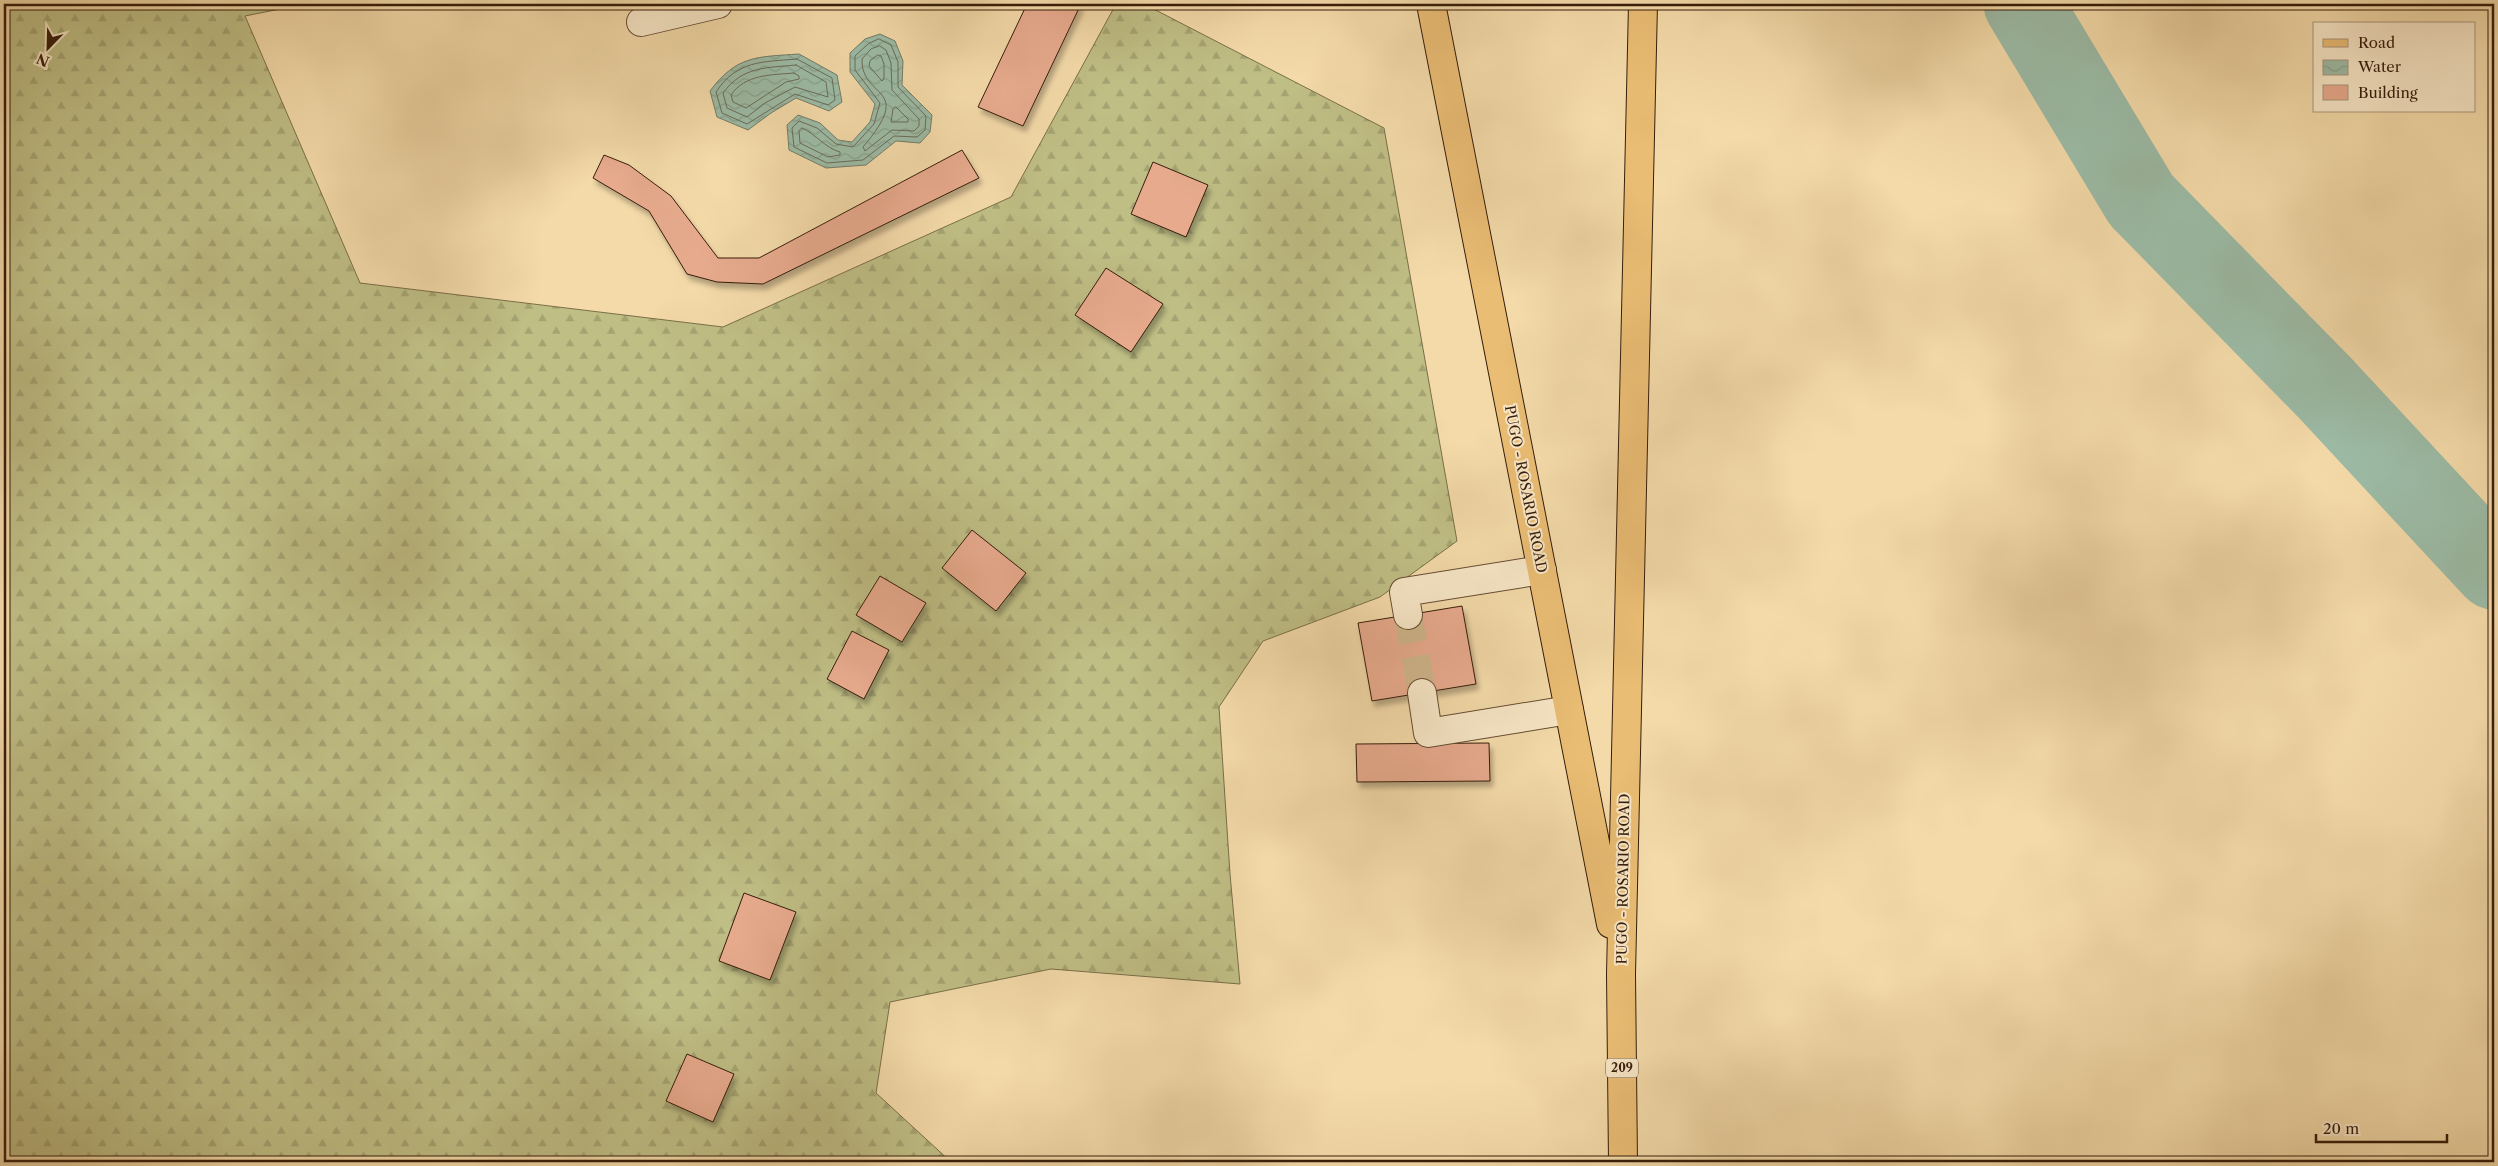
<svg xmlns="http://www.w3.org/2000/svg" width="2498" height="1166" font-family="'Libre Caslon Text',serif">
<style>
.forest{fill:url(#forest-firs);stroke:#7a6e48}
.water{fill:url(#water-waves);stroke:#737c68}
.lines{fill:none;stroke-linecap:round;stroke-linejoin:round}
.shore{stroke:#696c58;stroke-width:1}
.river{stroke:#9cbba6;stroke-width:79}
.building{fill:#e7aa8d;stroke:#361d0b;filter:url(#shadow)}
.minor-tunnel{stroke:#ceb489;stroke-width:28;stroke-dasharray:28 14;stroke-linecap:butt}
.minor-casing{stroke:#664c32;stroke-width:30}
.major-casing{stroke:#361d0b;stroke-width:30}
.minor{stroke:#f8e7c7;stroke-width:28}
.major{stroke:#eabd74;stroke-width:28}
.labels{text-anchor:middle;stroke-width:4;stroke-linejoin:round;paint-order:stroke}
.shield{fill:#f8e7c7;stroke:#705a43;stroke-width:1}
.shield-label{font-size:12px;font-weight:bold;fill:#361d0b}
.street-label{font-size:14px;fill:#361d0b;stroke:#f8e7c7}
</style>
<defs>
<pattern id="forest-firs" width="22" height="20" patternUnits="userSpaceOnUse" patternTransform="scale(1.25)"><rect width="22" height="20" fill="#bfbe85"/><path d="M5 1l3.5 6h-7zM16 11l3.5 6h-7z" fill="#a5a372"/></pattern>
<pattern id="water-waves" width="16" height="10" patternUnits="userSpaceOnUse" patternTransform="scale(1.25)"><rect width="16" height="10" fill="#9cbba6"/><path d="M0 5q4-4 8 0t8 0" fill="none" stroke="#87a08e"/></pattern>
<filter id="shadow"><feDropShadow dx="3" dy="5.5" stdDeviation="2.5" flood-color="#0004"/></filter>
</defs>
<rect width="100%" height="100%" fill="#f4daa9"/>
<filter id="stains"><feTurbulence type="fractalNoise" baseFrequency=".004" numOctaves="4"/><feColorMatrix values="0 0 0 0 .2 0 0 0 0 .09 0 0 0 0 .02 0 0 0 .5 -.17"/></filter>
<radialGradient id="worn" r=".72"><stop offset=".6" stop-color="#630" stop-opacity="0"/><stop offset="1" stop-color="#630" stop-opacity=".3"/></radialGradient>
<path class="forest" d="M4,4H305L245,16L360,283L723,327L1011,197L1116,4H1144L1384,128L1457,541L1380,597L1263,641L1219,707L1230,874L1240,984L1051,969L890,1002L876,1093L951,1162H4Z"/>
<path class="water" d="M880,34L895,41L903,61L902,85L932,115L930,132L920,143L896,141L866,165L826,168L789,150L787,125L798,115L820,123L838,140L852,142L870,122L875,104L850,72V53L865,39Z
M799,54L837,75L842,102L829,111L796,98L771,113L748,130L717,117L710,91C737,55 757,57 799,54Z"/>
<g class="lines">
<path class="shore" d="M879,39L891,45L898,62V87L926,116L925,130L917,137L894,136L863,160L827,163L794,147L792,128L799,121L817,128L836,144L853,147L874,124L880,103L855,70V56L868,44Z
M880,46L886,50L891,63L892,90L919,119V126L914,131L892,130L865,151L863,147C916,85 861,100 862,59L871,49Z
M878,55L881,56L884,64V79L882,81L869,66L870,61Z
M797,59L832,78L835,100L828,105L795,94L747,124L722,113L716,92C737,60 763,62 797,59Z
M796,65L826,82L828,97L795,87L765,103L747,117L727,108L723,93C743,66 766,68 796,65Z
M794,73L799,76V79L786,82L746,108L733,102L731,95C745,74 772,75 794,73Z
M896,107L908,119V122H891L893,109Z
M802,128C816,134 825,148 840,152V155L828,157L800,143L799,131Z"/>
<path class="river" d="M2023,4L2141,200L2326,389L2494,570"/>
</g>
<path class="building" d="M1027,4H1081L1023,126L978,107Z
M962,150L979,178L763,284L717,282L687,274L649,211L593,178L604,155L629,165L671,196L718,258H759Z
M1153,162L1208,185L1186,237L1131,214Z
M1106,268L1163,304L1131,352L1075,315Z
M972,530L1026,573L996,611L942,568Z
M880,576L926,603L902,642L856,615Z
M1462,606L1476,684L1372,701L1358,623Z
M852,631L889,650L864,699L827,679Z
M1489,743L1490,781L1357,782L1356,744Z
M744,893L796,912L770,980L719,961Z
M687,1054L734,1074L713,1122L666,1101Z"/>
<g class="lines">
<path class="minor-tunnel" d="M1408,615L1422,693"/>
<g class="minor-casing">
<path id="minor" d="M641,22L718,4
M1408,615L1404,592L1542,570
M1422,693L1428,733L1569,710"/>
</g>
<g class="major-casing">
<path id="major" d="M1431,4L1611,924
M1623,1162L1621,974L1643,4"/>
</g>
<use href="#minor" class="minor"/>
<use href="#major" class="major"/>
</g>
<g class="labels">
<rect class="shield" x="1606" y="1058.5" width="32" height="19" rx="4"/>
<g class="shield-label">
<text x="1622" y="1072">209</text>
</g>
<g class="street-label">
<text transform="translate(1526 489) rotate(79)" y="5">PUGO - ROSARIO ROAD</text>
<text transform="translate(1623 879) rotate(-89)" y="5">PUGO - ROSARIO ROAD</text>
</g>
</g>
<rect width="2498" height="1166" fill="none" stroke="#f4daa9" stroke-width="20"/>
<rect x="5" y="5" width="2488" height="1156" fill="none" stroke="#361d0b" stroke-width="2.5"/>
<rect x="10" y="10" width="2478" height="1146" fill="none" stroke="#361d0b"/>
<rect x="2313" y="22" width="162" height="90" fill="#f8e7c7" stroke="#aa967c"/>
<rect x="2323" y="39" width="25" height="8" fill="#eabd74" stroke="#aa967c"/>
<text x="2358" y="48" font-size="15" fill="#361d0b">Road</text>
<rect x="2323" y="60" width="25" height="15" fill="url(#water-waves)" stroke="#aa967c"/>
<text x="2358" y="72" font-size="15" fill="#361d0b">Water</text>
<rect x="2323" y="85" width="25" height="15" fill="#e7aa8d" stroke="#aa967c"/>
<text x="2358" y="98" font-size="15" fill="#361d0b">Building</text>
<g transform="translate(48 48) rotate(203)" stroke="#f8e7c7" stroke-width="4" paint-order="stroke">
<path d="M0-4L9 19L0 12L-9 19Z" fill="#361d0b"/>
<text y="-8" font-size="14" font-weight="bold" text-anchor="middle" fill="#361d0b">N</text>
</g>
<path d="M2316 1134v8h131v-8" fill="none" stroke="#361d0b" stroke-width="2.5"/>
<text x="2323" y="1134" font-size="15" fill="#361d0b" stroke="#f8e7c7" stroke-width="4" paint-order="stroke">20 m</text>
<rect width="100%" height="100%" filter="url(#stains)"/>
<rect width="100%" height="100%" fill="url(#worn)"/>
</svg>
